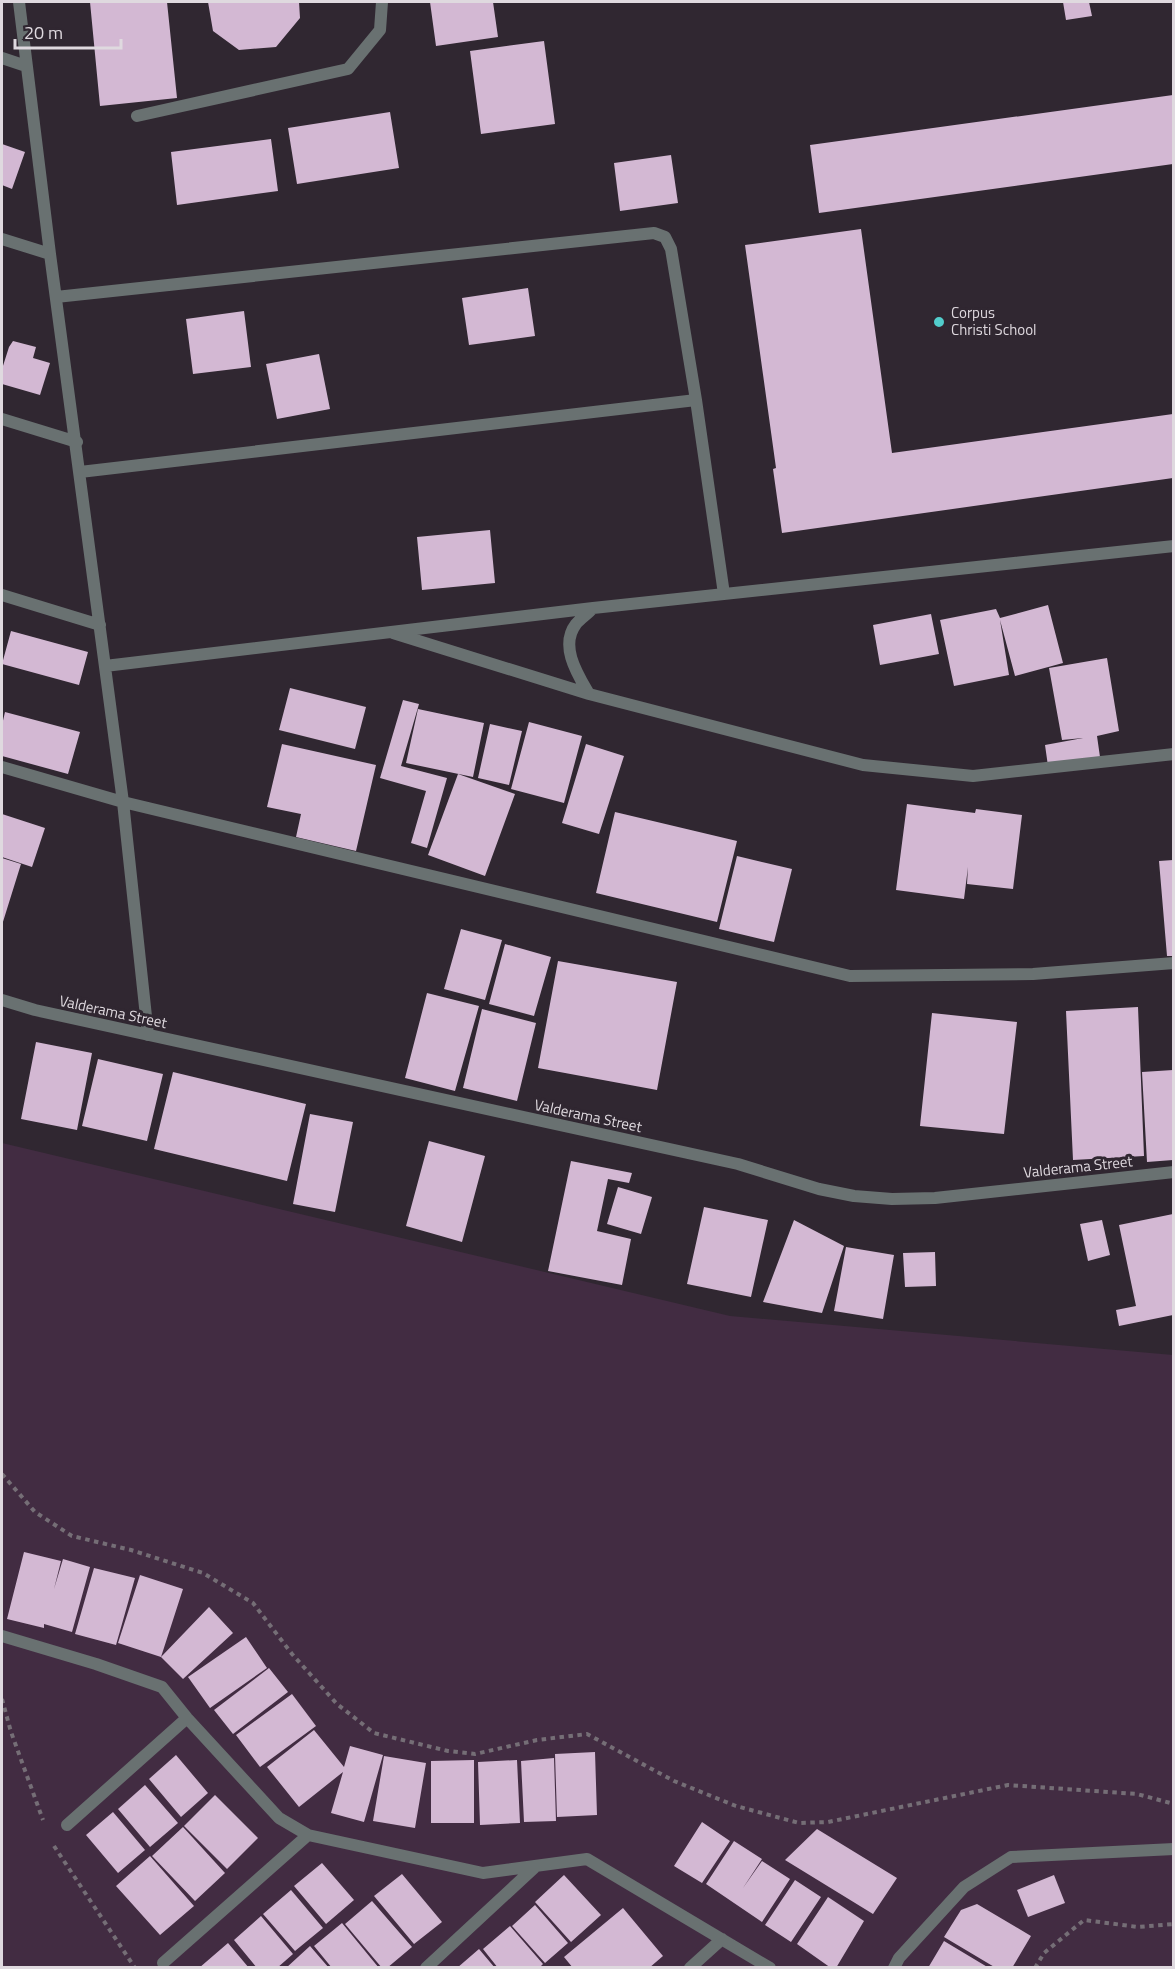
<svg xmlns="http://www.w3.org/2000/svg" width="1175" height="1969" font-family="'Titillium Web',sans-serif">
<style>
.green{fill:#422c42}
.building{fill:#d3b8d3}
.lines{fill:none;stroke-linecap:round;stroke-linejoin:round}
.path{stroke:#756e76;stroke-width:4;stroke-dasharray:4.5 4.5;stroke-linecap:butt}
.service{stroke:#697171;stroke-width:12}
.minor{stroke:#697171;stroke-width:12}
.poi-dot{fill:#52cdcc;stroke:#302731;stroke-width:2}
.labels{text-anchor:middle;stroke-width:6;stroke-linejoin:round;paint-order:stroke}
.poi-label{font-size:15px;fill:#dfd9df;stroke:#302731;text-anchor:start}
.street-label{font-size:15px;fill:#dfd9df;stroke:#302731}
</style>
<rect width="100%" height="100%" fill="#302731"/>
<path class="green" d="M2,1143L730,1316L1173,1355V1967L2,1968Z"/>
<path class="building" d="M90,2H167L177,98L100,106Z
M208,2H299L300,18L276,47L239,50L213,31Z
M430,2H493L498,37L436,46Z
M1063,2H1089L1092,16L1066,20Z
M544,41L555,124L481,134L470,51Z
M1173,95V164L819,213L810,145Z
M390,112L399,168L297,184L288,128Z
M271,139L278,191L177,205L171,152Z
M2,144L25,152L12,189L2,185Z
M671,155L678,203L620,211L614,163Z
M861,229L892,453L1173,414V478L782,533L773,469L776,468L745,245Z
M528,288L535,336L469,345L462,298Z
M244,311L251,367L193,374L186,319Z
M13,341L36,347L33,358L50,363L40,395L2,384V369L9,347Z
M319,354L330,409L277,419L266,364Z
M490,530L495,583L422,590L417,537Z
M1048,605L1063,663L1015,676L1000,620L1009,675L954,686L940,620L996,609L1000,618Z
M931,614L939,654L880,665L873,625Z
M11,631L88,652L79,685L2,664Z
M1107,658L1119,731L1097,736L1100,757L1048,766L1045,745L1083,738L1062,740L1049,668Z
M290,688L366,707L355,749L279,730Z
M403,700L419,704L401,766L447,778L427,848L411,843L426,791L380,778Z
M418,709L484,723L473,777L406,763Z
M5,712L80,732L68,774L2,756V725Z
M529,722L582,736L564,803L511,789Z
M490,724L522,731L509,785L478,778Z
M282,744L376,765L356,851L296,837L301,814L267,807Z
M586,744L624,756L599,834L562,823Z
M458,774L515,794L485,876L428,855Z
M907,804L975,813L976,809L1022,815L1013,889L967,884L968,867L964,899L896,890Z
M615,812L737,841L717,922L596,893Z
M2,814L45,828L32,867L2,857Z
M737,856L792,869L774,942L719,929Z
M2,858L21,864L2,925Z
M1173,860V956H1167L1159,861Z
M461,929L502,940L485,1000L444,989Z
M505,944L551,957L534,1016L489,1004Z
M558,961L677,982L657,1090L538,1068Z
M427,993L479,1006L455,1091L405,1078Z
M1138,1007L1144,1156L1073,1160L1066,1011Z
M482,1009L536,1023L517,1101L463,1088Z
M932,1013L1017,1022L1004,1134L920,1126Z
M36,1042L92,1053L77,1130L21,1119Z
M98,1059L163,1074L147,1141L82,1126Z
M1173,1070V1160L1147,1162L1142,1072Z
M173,1072L306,1104L287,1181L154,1149Z
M310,1114L353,1122L335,1212L293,1204Z
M429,1141L485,1156L462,1242L406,1226Z
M571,1161L632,1173L629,1183L608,1179L597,1231L631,1239L622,1285L548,1271Z
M618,1187L652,1197L641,1234L607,1224Z
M704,1207L768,1220L751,1297L687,1284Z
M1173,1214V1315L1119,1326L1116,1310L1136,1306L1119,1225Z
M794,1220L844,1246L822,1313L763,1302Z
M1102,1220L1110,1255L1088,1261L1080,1224Z
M846,1247L894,1255L883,1319L834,1311Z
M935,1252L936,1286L905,1287L903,1253Z
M24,1552L61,1561L54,1589L63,1559L90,1567L72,1632L44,1624V1628L7,1619Z
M94,1568L135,1578L116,1645L75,1634Z
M140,1575L183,1589L161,1657L118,1643Z
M209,1607L233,1633L183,1679L161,1657Z
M246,1637L267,1668L210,1708L188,1677Z
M269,1668L288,1692L233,1734L214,1710Z
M292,1694L316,1726L260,1767L236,1735Z
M314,1730L344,1767L350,1746L383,1755L364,1822L331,1813L343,1772L299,1807L267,1767Z
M595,1752L597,1815L557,1817L555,1754Z
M176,1755L208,1793L181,1817L149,1779Z
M384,1756L426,1763L415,1828L373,1821Z
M554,1758L556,1821L524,1822L521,1761Z
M474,1760V1823H431V1761Z
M517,1760L520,1823L480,1825L478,1762Z
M145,1785L178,1823L150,1847L118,1809Z
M215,1795L258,1838L227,1869L184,1826Z
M113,1812L145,1850L118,1873L86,1835Z
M702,1822L730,1841L702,1883L674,1866Z
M183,1827L225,1873L195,1901L152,1856Z
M817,1829L897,1878L873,1914L785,1860Z
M734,1841L762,1859L743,1888L762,1861L790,1879L762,1922L706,1884Z
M150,1856L194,1906L160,1935L116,1886Z
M322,1863L354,1900L326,1924L294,1886Z
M402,1874L442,1922L414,1944L374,1896Z
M564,1875L601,1915L571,1942L535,1902Z
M1054,1875L1065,1903L1028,1917L1017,1890Z
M795,1880L821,1897L791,1942L765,1925Z
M291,1890L323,1928L295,1951L263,1914Z
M828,1897L864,1921L836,1968H831L797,1944Z
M372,1901L412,1947L387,1968H382L345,1924Z
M977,1904L1031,1936L1012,1968H996L944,1937L961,1910Z
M535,1905L568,1943L545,1963L512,1926Z
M623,1908L663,1956L649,1968H573L564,1957Z
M261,1916L293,1954L277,1968H257L234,1940Z
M342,1923L379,1968H332L314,1946Z
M510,1926L543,1964L539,1968H498L483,1949Z
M944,1941L989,1968H928Z
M228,1943L249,1968H199Z
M310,1946L329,1968H286Z
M479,1949L495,1968H457Z"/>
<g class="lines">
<path class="path" d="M2,1474L35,1512L72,1536L131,1550L203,1573L253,1603L292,1654L337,1704L374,1733L448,1751L475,1754L537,1740L587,1734L674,1781L736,1806L799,1823L828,1822L1008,1785L1137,1794L1174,1804
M2,1699L11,1732L43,1820
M54,1846L135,1968
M1035,1968L1044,1953L1084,1920L1138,1927L1174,1924"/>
<path class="service" d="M137,116L348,69L380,30L382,2"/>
<path class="minor" d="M19,2L50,254L123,802L148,1035
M2,58L26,66
M2,239L50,254
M56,297L654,233L665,237L671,249L696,400L724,594
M2,419L77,442
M80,472L696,400
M2,595L100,625
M393,633L589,694L863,765L973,776L1174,754
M105,666L593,608L1174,546
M589,694C578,675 559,646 576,624C581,618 588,614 593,608
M2,767L123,802L850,976L1033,974L1174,963
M2,1000L35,1010L738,1164L819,1189L854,1196L892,1199L935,1198L1174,1172
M2,1636L96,1664L162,1687L187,1718L279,1818L308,1835L483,1873L587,1859L770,1968
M67,1825L187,1718
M163,1963L308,1835
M426,1968L535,1867
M690,1968L722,1939
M894,1968L899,1958L964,1887L1011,1857L1174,1849"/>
</g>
<circle class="poi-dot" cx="939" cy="322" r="6"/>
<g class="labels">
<g class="poi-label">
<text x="951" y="318">Corpus<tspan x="951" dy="17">Christi School</tspan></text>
</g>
<g class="street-label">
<text transform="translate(113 1012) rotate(12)" y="5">Valderama Street</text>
<text transform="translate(588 1116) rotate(12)" y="5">Valderama Street</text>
<text transform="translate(1078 1167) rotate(-6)" y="5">Valderama Street</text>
</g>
</g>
<rect width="1175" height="1969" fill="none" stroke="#dfd9df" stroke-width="6"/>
<path d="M15 39v9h106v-9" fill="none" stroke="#dfd9df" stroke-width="3"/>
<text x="24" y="39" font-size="18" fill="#dfd9df" stroke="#302731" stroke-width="4.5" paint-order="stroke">20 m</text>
</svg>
